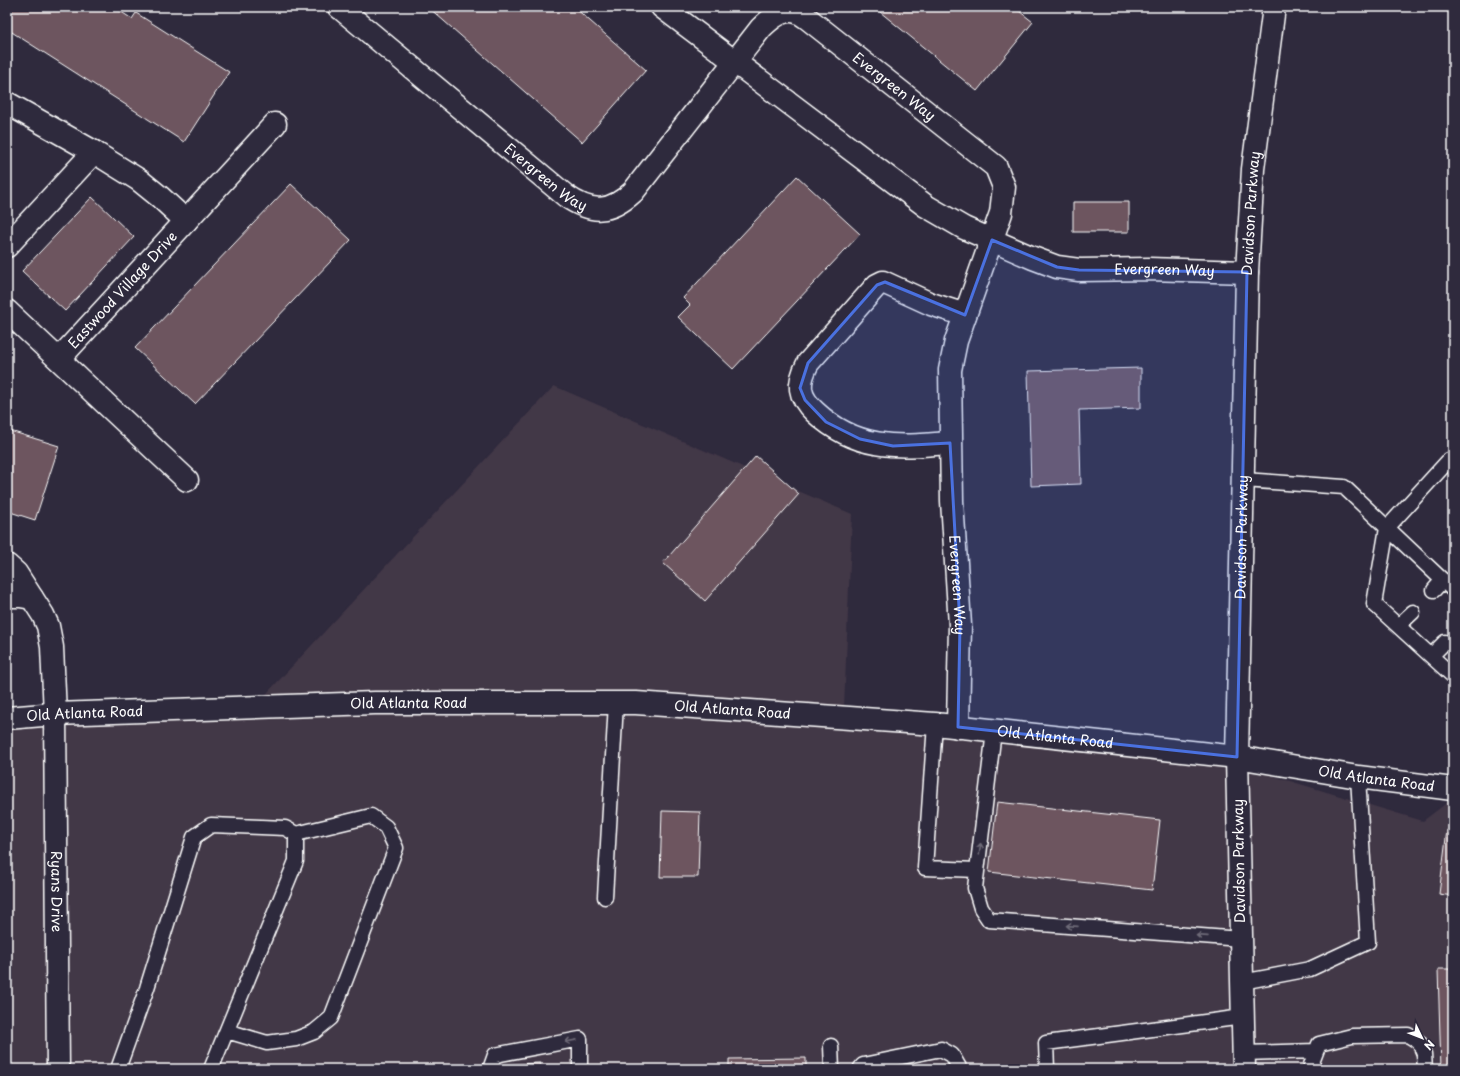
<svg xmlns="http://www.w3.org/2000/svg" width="1460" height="1076" font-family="'Playpen Sans',sans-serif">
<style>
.built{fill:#423747}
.building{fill:#6d555f;stroke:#fff}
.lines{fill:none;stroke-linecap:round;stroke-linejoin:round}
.service-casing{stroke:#fff;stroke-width:17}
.minor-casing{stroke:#fff;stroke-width:25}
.service{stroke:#2f2a3d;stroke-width:14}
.minor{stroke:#2f2a3d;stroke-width:22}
.oneway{stroke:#6d6a77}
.marked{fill:#4a71e0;fill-opacity:0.2;stroke:#4a71e0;stroke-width:3;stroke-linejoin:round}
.labels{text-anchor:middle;stroke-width:3;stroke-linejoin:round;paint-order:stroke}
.street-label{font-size:14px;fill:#fff;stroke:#2f2a3d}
</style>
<rect width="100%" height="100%" fill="#2f2a3d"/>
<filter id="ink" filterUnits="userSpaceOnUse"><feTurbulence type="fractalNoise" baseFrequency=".025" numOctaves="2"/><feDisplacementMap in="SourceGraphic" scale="8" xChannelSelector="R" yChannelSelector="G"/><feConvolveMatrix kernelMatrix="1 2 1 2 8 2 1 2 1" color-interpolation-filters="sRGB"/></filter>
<g filter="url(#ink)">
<path class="built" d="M554,386L852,514L844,709L1187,750L1423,821L1453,798V1069H7V728L255,706Z"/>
<path class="building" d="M7,7H114L132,19L136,13L229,72L184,142L7,29Z
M428,7H574L646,70L582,142Z
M874,7H1014L1033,22L977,91Z
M797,176L860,234L733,369L678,317L690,305L683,298Z
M291,184L351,240L195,404L135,348Z
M92,197L134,237L65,311L22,271Z
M1073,202H1129V232H1073Z
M1141,368V408L1079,410L1081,484L1031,486L1028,371Z
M7,430L59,446L35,520L7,511Z
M756,456L799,494L705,601L663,563Z
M997,802L1160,820L1152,890L989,872Z
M662,811L700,812L698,877H660Z
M1447,830H1453V896L1439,894Z
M1438,969H1453V1069H1441Z
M806,1058V1069H729V1059Z
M540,1063V1069H492V1065Z
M270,1066L280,1069H269Z"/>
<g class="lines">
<g class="service-casing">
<path id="service" d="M1449,460L1387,528L1374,604L1453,676
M1243,480L1344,487L1453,590
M1434,590L1443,580
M1398,626L1413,612
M1431,656L1445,642
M935,724L925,868L977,870
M994,731L975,888L981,908L989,920L1241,939
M605,897L616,703
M1242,982L1310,969L1368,942L1358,777
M227,1031L267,1043L296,1039L314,1032L331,1018L396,848L386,827L371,816L296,834
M831,1046L832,1069
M1244,1053L1316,1051
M118,1069L147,988L194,837L211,825L285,828L296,834V861L211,1069
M490,1069L495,1055L580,1039V1069
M860,1069L863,1065L941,1049L952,1055L960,1069
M1047,1069L1046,1043L1243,1017
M1311,1069V1065L1319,1044L1352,1036L1408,1035L1419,1042L1424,1054L1425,1069"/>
</g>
<g class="minor-casing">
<g id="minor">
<path id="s1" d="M339,7L566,196C592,214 610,213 633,192L761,28C770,19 785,6 799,13C802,14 805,17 807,18L996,167L1004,187L1001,213L956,341L950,370L952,501L960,625L958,727"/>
<path id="s2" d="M662,7L926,206L964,228L1033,258L1057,267L1079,270L1149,269L1247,272"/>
<path d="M7,103L94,152L139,180L160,197L186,221"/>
<path d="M7,246L94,152"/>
<path d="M7,311L187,480"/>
<path id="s3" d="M59,359L275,124"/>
<path d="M950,443C898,447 857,451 815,412C798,396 797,384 808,363L877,285L883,282L931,304L965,315"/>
<path id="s4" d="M7,565L16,573L43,615L48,626L52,647L55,714L58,1069"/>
<path d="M7,596H20L32,598"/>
<path id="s5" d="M7,718L55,714L375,703H636L935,724L1237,757L1358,777L1453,789"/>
<path id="s6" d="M1244,1069L1237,757L1247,272L1253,169L1274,7"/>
</g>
</g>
<use href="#service" class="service"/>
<use href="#minor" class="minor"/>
</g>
<defs><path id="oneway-shaft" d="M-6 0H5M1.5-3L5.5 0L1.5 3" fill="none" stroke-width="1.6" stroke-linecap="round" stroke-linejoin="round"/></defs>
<g class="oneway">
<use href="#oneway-shaft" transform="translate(980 849) rotate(-83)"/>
<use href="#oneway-shaft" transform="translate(1072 926) rotate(-176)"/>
<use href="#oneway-shaft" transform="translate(1202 936) rotate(-176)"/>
<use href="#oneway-shaft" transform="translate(571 1041) rotate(169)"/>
</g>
</g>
<path class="marked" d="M992,240L1057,267L1079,270L1247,272L1237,757L958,727L960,625L950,443L893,446L860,439L826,422L805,400L800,388L808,363L877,285L885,282L965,315Z"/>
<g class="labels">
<g class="street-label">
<text dy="5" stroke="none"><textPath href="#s1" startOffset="742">Evergreen Way</textPath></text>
<text dy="5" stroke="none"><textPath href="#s1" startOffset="268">Evergreen Way</textPath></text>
<text dy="5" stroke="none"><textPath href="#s6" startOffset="856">Davidson Parkway</textPath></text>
<text dy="5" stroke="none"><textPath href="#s2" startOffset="583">Evergreen Way</textPath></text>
<text dy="5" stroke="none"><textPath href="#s3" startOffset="94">Eastwood Village Drive</textPath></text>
<text dy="5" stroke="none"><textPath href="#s6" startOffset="532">Davidson Parkway</textPath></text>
<text dy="5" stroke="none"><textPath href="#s1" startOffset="1300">Evergreen Way</textPath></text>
<text dy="5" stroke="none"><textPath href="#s5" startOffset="402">Old Atlanta Road</textPath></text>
<text dy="5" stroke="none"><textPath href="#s5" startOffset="726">Old Atlanta Road</textPath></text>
<text dy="5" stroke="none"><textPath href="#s5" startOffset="78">Old Atlanta Road</textPath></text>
<text dy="5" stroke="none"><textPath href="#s5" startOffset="1050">Old Atlanta Road</textPath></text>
<text dy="5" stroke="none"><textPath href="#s5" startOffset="1374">Old Atlanta Road</textPath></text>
<text transform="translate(1239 861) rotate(-91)" y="5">Davidson Parkway</text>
<text dy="5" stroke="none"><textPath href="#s4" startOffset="340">Ryans Drive</textPath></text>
</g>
</g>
<rect width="1460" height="1076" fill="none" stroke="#2f2a3d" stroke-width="24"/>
<rect x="12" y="12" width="1436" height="1052" fill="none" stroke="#fff" stroke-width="1.5" filter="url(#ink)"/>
<g transform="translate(1422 1038) rotate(133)" stroke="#2f2a3d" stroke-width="3" paint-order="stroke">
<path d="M0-3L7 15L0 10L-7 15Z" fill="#ffffff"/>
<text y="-6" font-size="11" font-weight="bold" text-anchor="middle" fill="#ffffff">N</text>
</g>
</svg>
